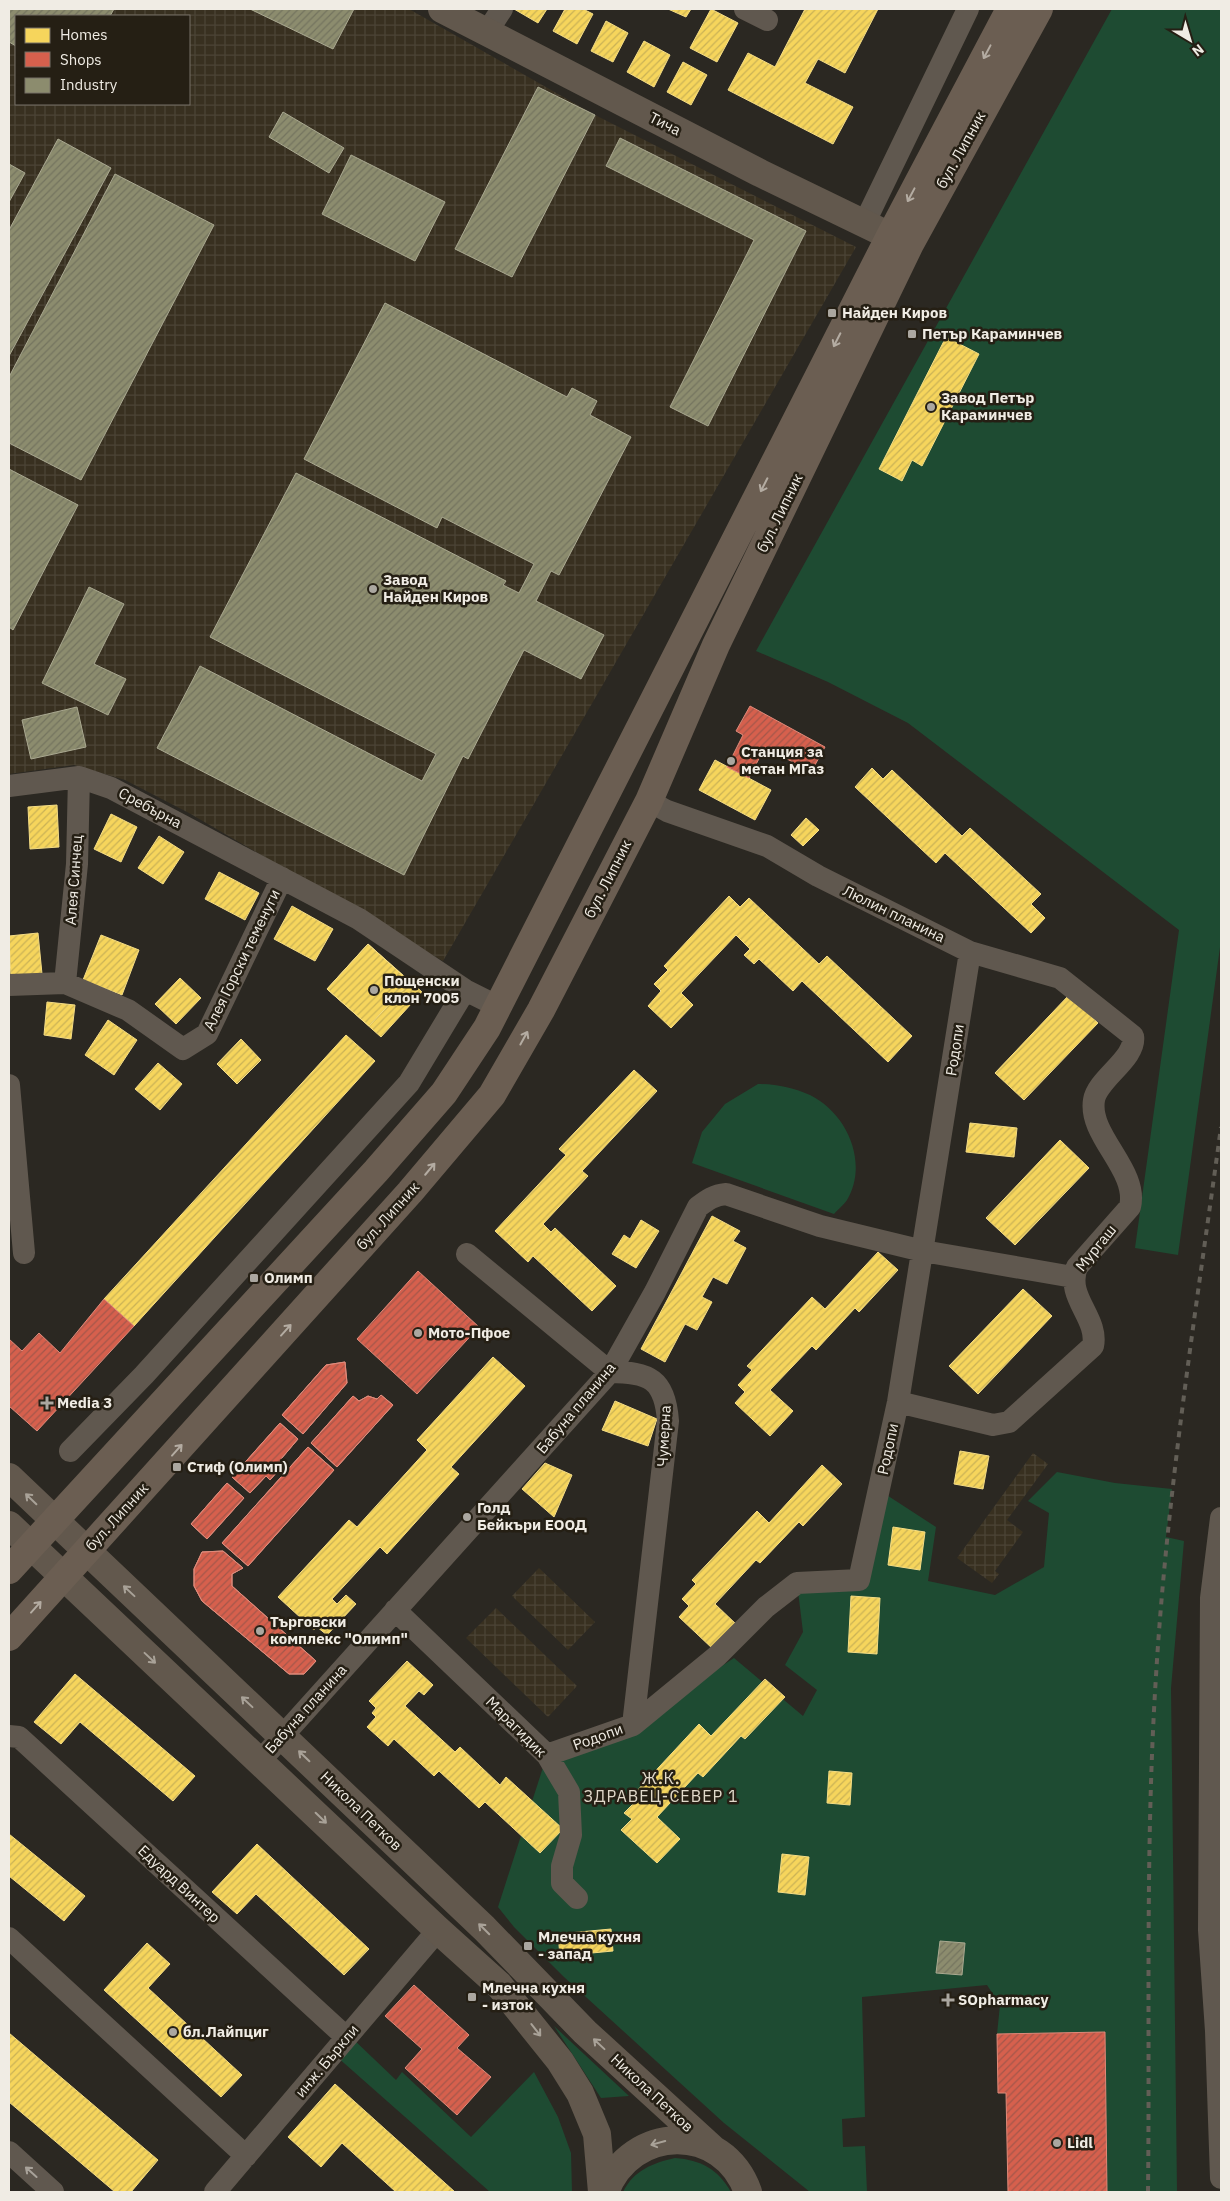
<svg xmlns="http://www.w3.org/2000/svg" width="1230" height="2201" font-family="'IBM Plex Sans',sans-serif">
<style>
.industrial{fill:url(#industrial-grid);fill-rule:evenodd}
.green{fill:#1e4b32}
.homes{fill:url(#homes-hatch);stroke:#f4dc85}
.shops{fill:url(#shops-hatch);stroke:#de8a7a}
.industry{fill:url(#industry-hatch);stroke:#aaa991}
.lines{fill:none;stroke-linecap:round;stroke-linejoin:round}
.street{stroke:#60584f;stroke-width:22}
.secondary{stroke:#62584d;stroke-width:28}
.primary{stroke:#6b5e52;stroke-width:28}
.rail{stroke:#625e56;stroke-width:4;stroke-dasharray:6 6;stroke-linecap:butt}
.oneway{stroke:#b4aca2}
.oneway2{stroke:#a9a298}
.oneway3{stroke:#a8a29a}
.poi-dot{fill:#aba7a0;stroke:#251f14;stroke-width:2}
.labels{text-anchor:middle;stroke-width:5;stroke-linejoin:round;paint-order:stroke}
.street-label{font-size:15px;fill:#f0ece4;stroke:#251f14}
.poi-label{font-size:15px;font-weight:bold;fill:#f0ece4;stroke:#251f14;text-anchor:start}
.neighbourhood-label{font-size:16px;letter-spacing:1px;fill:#e1d9ca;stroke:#251f14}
</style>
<defs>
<pattern id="industrial-grid" width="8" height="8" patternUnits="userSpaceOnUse" patternTransform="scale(1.25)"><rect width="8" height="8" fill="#383020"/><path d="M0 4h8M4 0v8" fill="none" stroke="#4b4436"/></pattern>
<pattern id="homes-hatch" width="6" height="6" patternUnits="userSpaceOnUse" patternTransform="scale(1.25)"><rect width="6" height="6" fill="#f6d55c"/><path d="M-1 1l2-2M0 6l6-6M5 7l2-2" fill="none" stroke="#cab256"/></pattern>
<pattern id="shops-hatch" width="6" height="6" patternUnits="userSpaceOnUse" patternTransform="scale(1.25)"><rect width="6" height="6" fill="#d6604d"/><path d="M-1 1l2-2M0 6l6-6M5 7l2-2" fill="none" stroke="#a4574a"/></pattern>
<pattern id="industry-hatch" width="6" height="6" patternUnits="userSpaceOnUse" patternTransform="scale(1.25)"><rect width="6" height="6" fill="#8c8c6e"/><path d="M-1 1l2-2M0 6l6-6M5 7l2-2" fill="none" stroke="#74745f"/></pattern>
</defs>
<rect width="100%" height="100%" fill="#2b2822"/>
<path class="industrial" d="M9,9H409L595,115L856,247L443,961L189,813L125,780L74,765L9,774ZM16,16H189V104H16Z
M1033,1453L1048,1464L1007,1520L1023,1532L995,1571L999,1574L992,1583L957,1558Z
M539,1568L595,1622L568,1650L512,1596Z
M496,1608L577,1686L548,1717L466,1638Z"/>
<path class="green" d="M1112,9H1221V940L1178,1255L1135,1248L1179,930L908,723L828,682L756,651Z
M758,1084C776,1084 794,1088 810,1095C847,1113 869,1163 847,1200C844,1205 838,1209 834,1214L692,1163L702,1132L725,1104Z
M1057,1472L1115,1483L1172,1489L1166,1537L1184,1541L1171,1688L1177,2192H1107L1105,2032L997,2034L1000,2005L987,1985L862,1997L865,2117L842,2119L843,2147L865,2146L867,2192H810L724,2123L564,1977L514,1927L498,1907L547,1755L632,1725L734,1658L803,1716L817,1690L785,1665L803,1632L797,1583L859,1580L879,1490L936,1527L928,1581L995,1595L1044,1567L1049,1513L1028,1501Z
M554,2026L629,2096L601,2098Z
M352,2038L396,2080L402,2072L471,2137L534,2072L558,2117L571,2153L572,2192H490L336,2056Z
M675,2158C701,2160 718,2169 731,2192H623C634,2170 653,2163 675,2158Z"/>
<path class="homes" d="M514,9H547L538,23Z
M565,9H583L593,14L577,44L553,31Z
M668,9H691L686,17Z
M711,9L738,23L717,62L690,48Z
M805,9H878L845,73L818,59L805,83L853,107L833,144L728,90L748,53L775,67Z
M606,21L628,33L613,62L591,51Z
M644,41L670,55L654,87L627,72Z
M683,62L707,75L691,105L667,92Z
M946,337L979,354L922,466L912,460L902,481L879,469Z
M715,760L771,790L755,820L699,790Z
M872,768L883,779L892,770L962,836L970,828L1041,894L1031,904L1045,918L1031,933L945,853L936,863L855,787Z
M57,805L59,847L30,849L28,807Z
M111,814L137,827L121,862L94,849Z
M806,818L819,830L803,846L791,835Z
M159,836L184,852L163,884L138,868Z
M219,872L259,893L245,920L205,899Z
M729,896L740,907L749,898L819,964L827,956L912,1036L888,1062L802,981L793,991L759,959L754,964L744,955L750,949L736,935L681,993L693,1005L671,1028L648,1006L661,991L654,984L668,970L664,966Z
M292,906L333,929L315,961L274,939Z
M38,933L42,974L11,978L9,936Z
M101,935L139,950L122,995L83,980Z
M368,944L422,992L381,1037L327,989Z
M368,944L410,982L369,1026L327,989Z
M180,978L201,998L176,1024L155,1004Z
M1069,995L1098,1023L1024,1100L995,1073Z
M47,1002L75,1005L71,1039L44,1035Z
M108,1020L137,1040L114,1075L85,1055Z
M346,1035L375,1061L134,1326L104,1299Z
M241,1039L261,1060L237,1084L217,1064Z
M158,1063L182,1084L160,1110L135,1089Z
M634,1070L657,1091L582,1171L588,1176L543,1224L551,1232L555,1228L616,1286L592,1311L533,1256L528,1262L495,1231L566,1155L559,1149Z
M970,1123L1017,1128L1014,1157L966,1152Z
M1060,1140L1089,1168L1015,1245L986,1218Z
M712,1216L740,1231L733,1241L746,1248L727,1284L713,1277L702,1297L712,1302L697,1330L685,1324L665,1362L641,1349Z
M641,1220L659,1231L636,1268L612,1254L624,1235L630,1239Z
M878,1252L898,1270L859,1312L855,1308L816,1350L812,1346L770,1390L793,1411L770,1436L735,1403L745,1392L738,1385L752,1370L747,1366L812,1297L825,1309Z
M1023,1289L1052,1316L978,1394L949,1366Z
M493,1357L525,1386L451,1467L459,1474L387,1554L380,1547L332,1599L337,1604L346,1595L356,1604L327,1635L317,1627L314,1630L278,1597L349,1520L357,1527L427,1450L417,1440Z
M615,1401L657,1419L648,1446L602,1430Z
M960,1451L989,1456L983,1489L954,1484Z
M545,1463L572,1475L554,1517L522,1489Z
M822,1465L842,1484L803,1526L799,1522L760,1563L756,1560L715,1604L737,1625L714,1650L679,1617L689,1606L682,1599L696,1584L692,1580L757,1511L769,1523Z
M893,1527L925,1532L920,1570L888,1565Z
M851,1596L880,1598L877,1654L848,1652Z
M407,1661L433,1685L424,1695L419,1691L405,1706L455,1752L460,1747L500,1785L506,1777L563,1829L540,1853L485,1802L479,1808L439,1771L434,1776L394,1739L388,1746L367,1727L376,1717L372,1713L376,1708L369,1701Z
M75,1674L195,1776L173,1801L80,1722L61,1744L34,1722Z
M765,1679L785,1697L745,1739L741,1736L703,1777L698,1773L657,1817L680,1839L657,1863L621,1830L632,1819L624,1813L639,1798L634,1794L699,1724L711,1736Z
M829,1771L852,1773L850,1805L827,1803Z
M9,1834L85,1896L64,1921L9,1876Z
M257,1844L369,1949L344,1975L256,1894L237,1914L212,1892Z
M782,1854L809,1857L805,1895L778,1892Z
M611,1929L613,1951L560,1956L558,1934Z
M147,1943L170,1964L148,1988L242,2075L221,2097L104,1990Z
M9,2033L158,2160L131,2192H115L9,2102Z
M335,2084L455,2192H396L342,2143L321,2167L288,2137Z"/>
<path class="shops" d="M750,706L825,747L811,772L765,747L749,778L727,767L743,735L736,731Z
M418,1271L479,1327L417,1394L357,1339Z
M104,1299L134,1326L37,1431L9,1406V1339L22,1351L39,1333L60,1353Z
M345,1362L347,1383L303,1434L282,1415L326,1365Z
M345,1362L347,1383L303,1434L282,1415L326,1365Z
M381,1395L393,1405L337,1467L311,1443L353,1396L359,1401L368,1396L377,1399Z
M381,1395L393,1405L337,1467L311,1443L353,1396L359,1401L368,1396L377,1399Z
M280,1423L298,1439L281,1459L285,1463L270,1480L266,1476L250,1493L232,1477Z
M280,1423L298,1439L281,1459L285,1463L270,1480L266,1476L250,1493L232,1477Z
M308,1447L334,1470L248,1566L222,1543Z
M308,1447L334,1470L248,1566L222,1543Z
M227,1483L244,1498L207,1539L191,1524Z
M227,1483L244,1498L207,1539L191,1524Z
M223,1551L243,1568L232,1574V1586L316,1661L304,1674H289L202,1601L194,1586V1569L202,1552Z
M223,1551L243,1568L232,1574V1586L316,1661L304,1674H289L202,1601L194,1586V1569L202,1552Z
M414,1985L469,2035L457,2048L491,2077L457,2115L405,2068L422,2049L385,2016Z
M1105,2032L1107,2192H1008L1006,2093H998L997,2034Z"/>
<path class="industry" d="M9,9H114L110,16H16V46L9,42Z
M250,9H354L333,49Z
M538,87L595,115L512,277L455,249Z
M283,112L344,148L329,173L269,137Z
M620,138L806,231L708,426L670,407L754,240L606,166Z
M58,139L111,168L9,356V230Z
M351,155L445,202L415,261L322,214Z
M9,164L25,173L9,202Z
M115,174L214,225L81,480L9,443V377Z
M385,303L567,397L572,388L597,401L590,415L631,437L559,575L551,571L536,601L604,635L581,679L524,650L468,759L463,756L404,875L157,748L200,666L422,781L436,754L210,637L296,473L506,581L503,585L519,593L534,564L442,517L437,528L304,459Z
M9,469L78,505L13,630L9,627Z
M89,587L124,604L94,664L126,679L108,715L42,683Z
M77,707L86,747L31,759L22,720Z
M940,1941L965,1943L962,1975L936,1973Z"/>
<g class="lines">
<path class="street" d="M745,9L767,20
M487,32L502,9
M864,224L968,9
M9,786L79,777L111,788L359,919L465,990L499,1007
M649,801L667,811L767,846L818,876L970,952L1060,978L1133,1036C1137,1058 1097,1079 1094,1100C1088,1136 1139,1170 1130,1207L1077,1267C1065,1297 1099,1318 1093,1346L1009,1422L993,1425L898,1402
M65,983L77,864L79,777
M9,985L65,983L128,1010L183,1049L207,1034L282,878
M9,1085L24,1253
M467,1254L610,1372C649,1372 665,1379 668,1421L633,1725
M70,1451L144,1375L409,1083L465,990
M1221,1518L1211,1598L1209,1930L1216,2031L1221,2178
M395,1610L547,1755L569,1792L571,1835L562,1866V1883L577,1898
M9,1736L19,1737L346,2037
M547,1755L633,1725L717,1656L766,1607L797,1583L859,1580L898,1402L970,952
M260,1761L610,1372L655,1292L698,1207C707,1200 714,1195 726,1194L820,1226L923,1251L1073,1277
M9,1938L246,2156
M9,2152L53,2192
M215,2192L438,1930"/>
<path class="secondary" d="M442,9L760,173L890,236
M9,1477L484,1928L585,2032L712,2148
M9,1525L438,1930L499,1985L560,2061L580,2093L597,2134L602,2192
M605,2192C631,2124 723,2122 748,2192"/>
<path class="primary" d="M9,1570L376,1171L444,1093L487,1028L890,236L1010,9
M9,1637L410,1192L492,1095L541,1010L649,801L716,645L910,244L1039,9"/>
<path class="rail" d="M1148,2192C1150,2020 1145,1848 1156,1676C1167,1492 1196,1310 1221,1127"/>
</g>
<defs><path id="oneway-shaft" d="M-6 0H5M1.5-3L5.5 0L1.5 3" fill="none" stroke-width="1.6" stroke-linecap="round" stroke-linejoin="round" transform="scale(1.25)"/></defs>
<g class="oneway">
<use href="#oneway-shaft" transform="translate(987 52) rotate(118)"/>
<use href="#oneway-shaft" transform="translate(911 195) rotate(118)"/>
<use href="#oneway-shaft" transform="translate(837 340) rotate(117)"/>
<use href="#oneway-shaft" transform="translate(764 485) rotate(117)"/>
<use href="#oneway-shaft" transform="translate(524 1038) rotate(-61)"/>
<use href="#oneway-shaft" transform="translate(430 1169) rotate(-50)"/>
<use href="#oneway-shaft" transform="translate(286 1330) rotate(-48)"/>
<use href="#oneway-shaft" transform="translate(177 1450) rotate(-48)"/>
<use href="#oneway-shaft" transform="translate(36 1607) rotate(-48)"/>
</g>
<g class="oneway2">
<use href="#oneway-shaft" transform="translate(31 1499) rotate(-136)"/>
<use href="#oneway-shaft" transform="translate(129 1591) rotate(-137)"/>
<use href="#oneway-shaft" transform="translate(150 1658) rotate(43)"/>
<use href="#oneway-shaft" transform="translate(247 1702) rotate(-137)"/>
<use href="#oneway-shaft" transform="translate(304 1756) rotate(-136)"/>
<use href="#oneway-shaft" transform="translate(321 1818) rotate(44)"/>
<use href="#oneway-shaft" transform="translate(484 1929) rotate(-135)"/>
<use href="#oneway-shaft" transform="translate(536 2030) rotate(52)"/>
<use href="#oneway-shaft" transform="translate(599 2044) rotate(-137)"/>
<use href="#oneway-shaft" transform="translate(658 2143) rotate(165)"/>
</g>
<use class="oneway3" href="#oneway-shaft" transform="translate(31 2172) rotate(-138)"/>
<g class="poi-dot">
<rect x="827" y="308" width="10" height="10" rx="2.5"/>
<rect x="907" y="329" width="10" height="10" rx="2.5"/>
<circle cx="931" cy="407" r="5"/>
<circle cx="373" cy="589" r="5"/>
<circle cx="731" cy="761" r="5"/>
<circle cx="374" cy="990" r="5"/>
<rect x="249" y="1273" width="10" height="10" rx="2.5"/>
<circle cx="418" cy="1333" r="5"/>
<path d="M44.5 1395.5h5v5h5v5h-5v5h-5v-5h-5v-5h5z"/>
<rect x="172" y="1462" width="10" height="10" rx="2.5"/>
<circle cx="467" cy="1517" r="5"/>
<circle cx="260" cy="1631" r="5"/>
<rect x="523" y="1941" width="10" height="10" rx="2.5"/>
<rect x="467" y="1992" width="10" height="10" rx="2.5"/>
<path d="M945.5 1992.5h5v5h5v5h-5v5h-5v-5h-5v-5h5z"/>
<circle cx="173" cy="2032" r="5"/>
<circle cx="1057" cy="2143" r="5"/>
</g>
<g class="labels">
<g class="street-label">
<text transform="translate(665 124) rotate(27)" y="5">Тича</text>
<text transform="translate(961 150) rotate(-61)" y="5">бул. Липник</text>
<text transform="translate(780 513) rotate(-64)" y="5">бул. Липник</text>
<text transform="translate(150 808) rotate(28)" y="5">Сребърна</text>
<text transform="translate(608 879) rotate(-63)" y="5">бул. Липник</text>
<text transform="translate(74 880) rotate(-86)" y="5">Алея Синчец</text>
<text transform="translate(894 914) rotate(26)" y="5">Люлин планина</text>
<text transform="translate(242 960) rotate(-64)" y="5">Алея Горски теменуги</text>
<text transform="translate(955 1050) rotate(-81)" y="5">Родопи</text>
<text transform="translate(388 1216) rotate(-48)" y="5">бул. Липник</text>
<text transform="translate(1096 1248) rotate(-51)" y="5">Мургаш</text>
<text transform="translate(576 1408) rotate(-50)" y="5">Бабуна планина</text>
<text transform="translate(664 1436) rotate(-87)" y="5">Чумерна</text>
<text transform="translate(888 1449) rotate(-78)" y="5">Родопи</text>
<text transform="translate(117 1517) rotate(-48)" y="5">бул. Липник</text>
<text transform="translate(306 1709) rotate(-48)" y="5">Бабуна планина</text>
<text transform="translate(516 1727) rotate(45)" y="5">Марагидик</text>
<text transform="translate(598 1737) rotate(-20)" y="5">Родопи</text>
<text transform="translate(361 1811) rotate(44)" y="5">Никола Петков</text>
<text transform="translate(179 1884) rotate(43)" y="5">Едуард Винтер</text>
<text transform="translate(327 2061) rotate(-50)" y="5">инж. Бъркли</text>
<text transform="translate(652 2093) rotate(43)" y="5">Никола Петков</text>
</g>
<g class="poi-label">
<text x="842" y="318">Найден Киров</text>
<text x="922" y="339">Петър Караминчев</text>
<text x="941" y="403">Завод Петър<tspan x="941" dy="17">Караминчев</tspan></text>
<text x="383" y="585">Завод<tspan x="383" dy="17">Найден Киров</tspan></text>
<text x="741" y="757">Станция за<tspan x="741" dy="17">метан МГаз</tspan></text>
<text x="384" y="986">Пощенски<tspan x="384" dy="17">клон 7005</tspan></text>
<text x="264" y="1283">Олимп</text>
<text x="428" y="1338">Мото-Пфое</text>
<text x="57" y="1408">Media 3</text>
<text x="187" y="1472">Стиф (Олимп)</text>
<text x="477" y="1513">Голд<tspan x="477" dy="17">Бейкъри ЕООД</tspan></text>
<text x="270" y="1627">Търговски<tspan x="270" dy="17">комплекс "Олимп"</tspan></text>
<text x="538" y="1942">Млечна кухня<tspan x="538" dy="17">- запад</tspan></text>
<text x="482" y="1993">Млечна кухня<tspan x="482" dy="17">- изток</tspan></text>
<text x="958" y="2005">SOpharmacy</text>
<text x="183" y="2037">бл.Лайпциг</text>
<text x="1067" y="2148">Lidl</text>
</g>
<g class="neighbourhood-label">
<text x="661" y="1784">Ж.К.<tspan x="661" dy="18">ЗДРАВЕЦ-СЕВЕР 1</tspan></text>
</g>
</g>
<rect width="1230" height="2201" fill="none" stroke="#f0ece4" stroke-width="20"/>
<rect x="15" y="15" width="175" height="90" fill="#251f14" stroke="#767167"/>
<rect x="25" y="28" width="25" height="15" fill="#f6d55c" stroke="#767167"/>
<text x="60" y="40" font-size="15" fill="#f0ece4">Homes</text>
<rect x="25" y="52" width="25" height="15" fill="#d6604d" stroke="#767167"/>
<text x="60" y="65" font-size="15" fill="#f0ece4">Shops</text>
<rect x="25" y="78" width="25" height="15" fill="#8c8c6e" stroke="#767167"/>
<text x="60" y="90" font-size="15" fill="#f0ece4">Industry</text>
<g transform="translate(1190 40) rotate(142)" stroke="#251f14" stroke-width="4" paint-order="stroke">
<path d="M0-4L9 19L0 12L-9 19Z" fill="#f0ece4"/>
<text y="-8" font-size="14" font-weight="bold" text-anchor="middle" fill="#f0ece4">N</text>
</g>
</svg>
